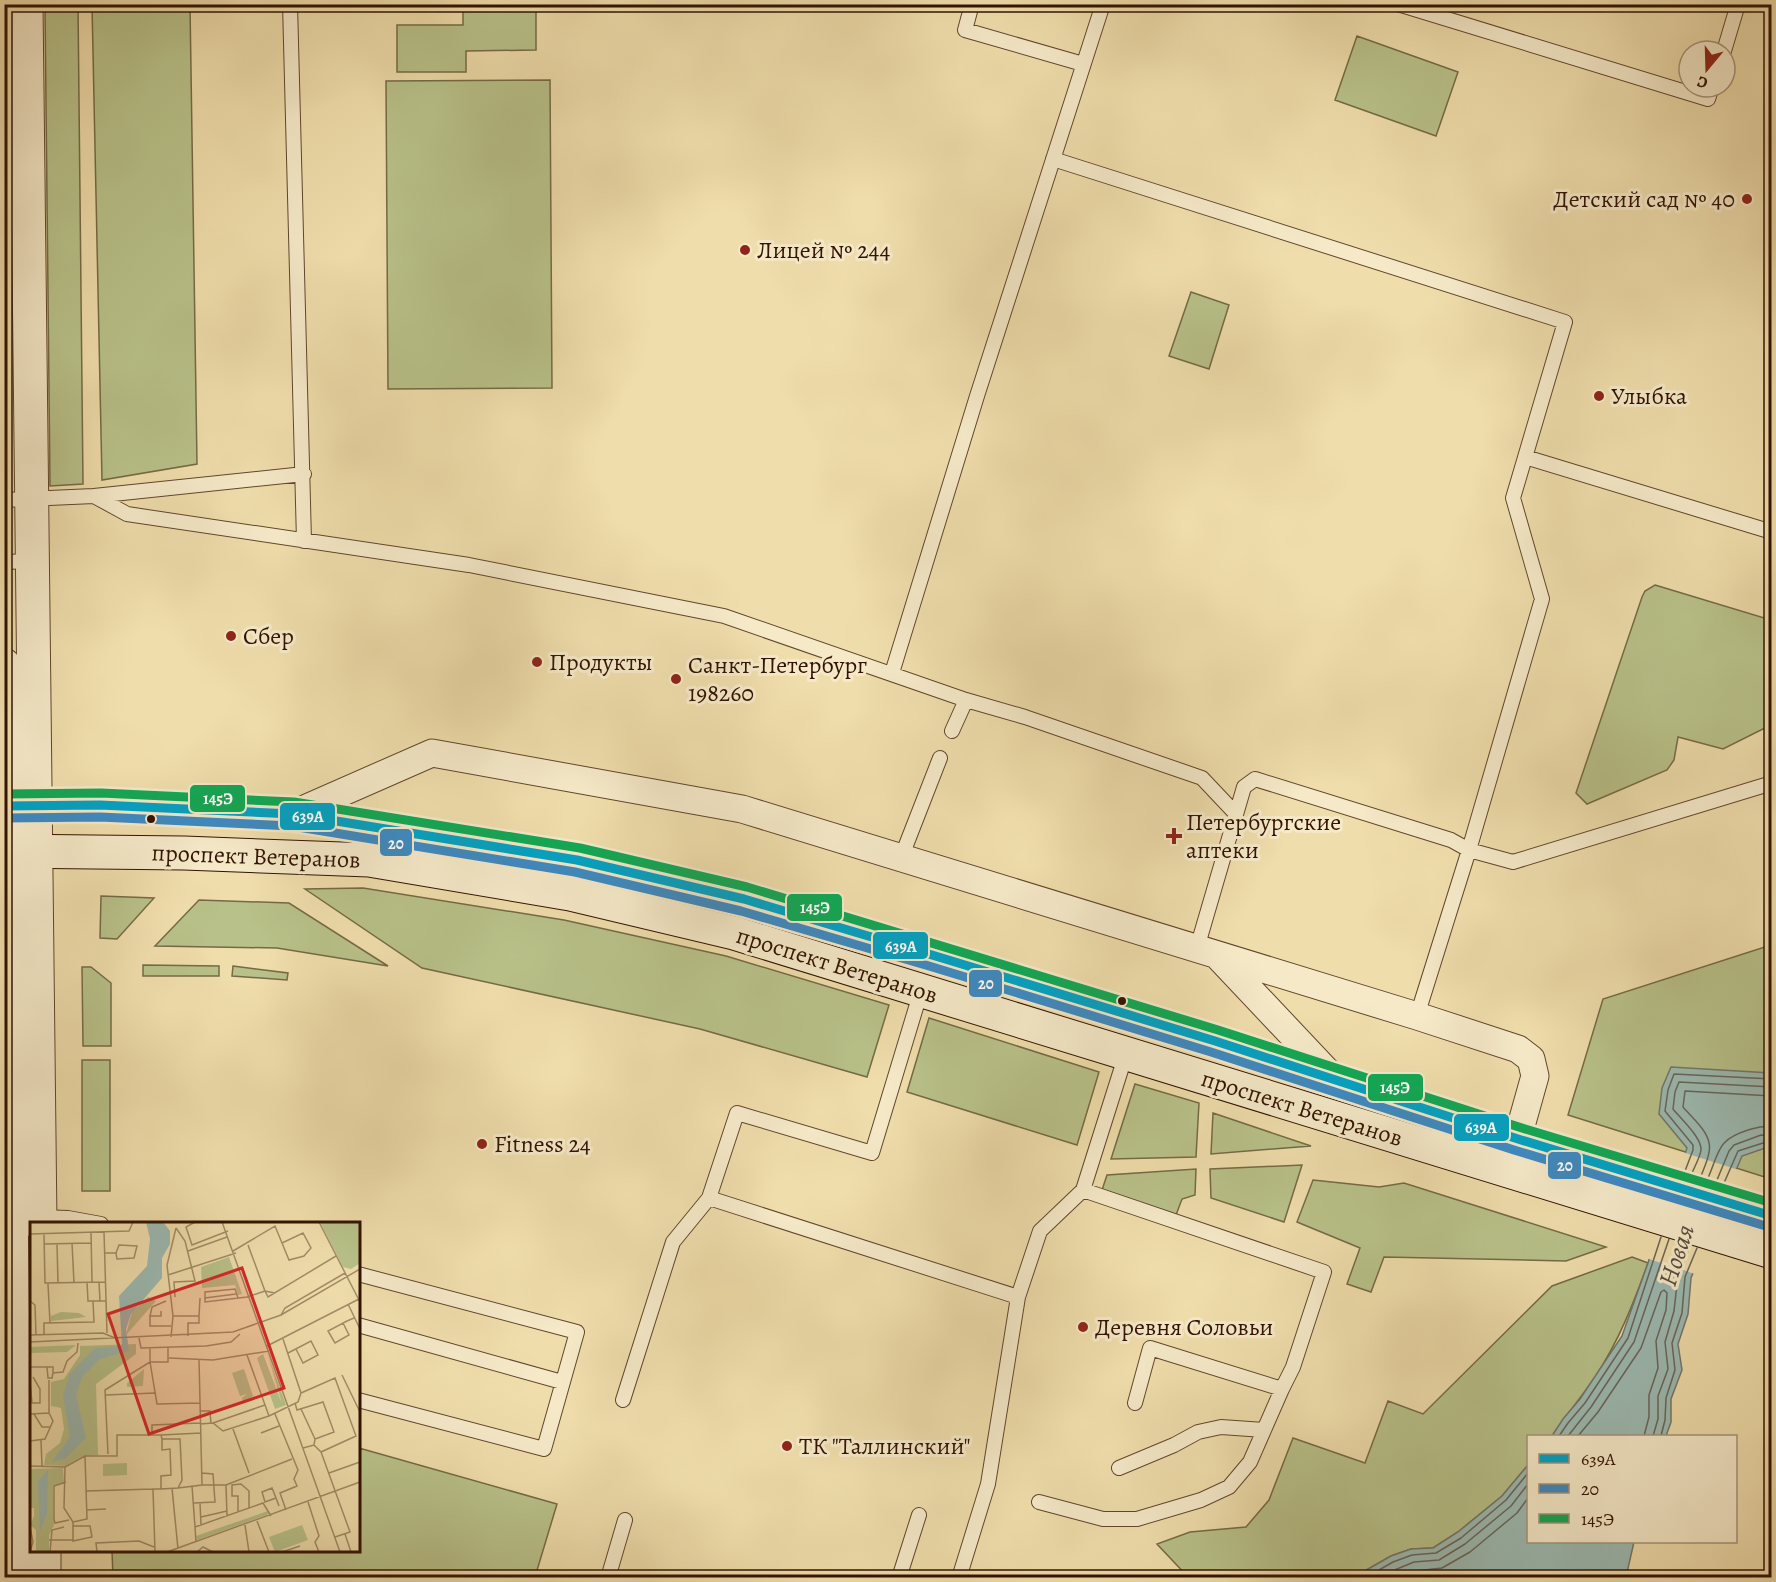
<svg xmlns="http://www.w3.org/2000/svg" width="1776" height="1582" font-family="Alegreya,serif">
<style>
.green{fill:#b8c189;stroke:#756a45;stroke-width:1.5}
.water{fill:#9cbab2;stroke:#72776b;stroke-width:1.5}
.pier{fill:#efddab}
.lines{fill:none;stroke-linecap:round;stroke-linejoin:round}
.shore{stroke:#67665a;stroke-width:1.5}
.service-casing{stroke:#61462c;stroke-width:16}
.minor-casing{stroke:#61462c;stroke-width:29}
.tertiary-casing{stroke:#61462c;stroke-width:35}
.secondary-casing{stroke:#321301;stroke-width:35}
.service{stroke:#f5e9c8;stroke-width:14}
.minor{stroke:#f5e9c8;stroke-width:27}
.tertiary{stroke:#f5e9c8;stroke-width:33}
.secondary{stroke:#f5e9c8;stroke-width:33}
.bus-1-casing{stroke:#f5e9c8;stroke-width:14}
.bus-2-casing{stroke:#f5e9c8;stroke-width:14}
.bus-3-casing{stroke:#f5e9c8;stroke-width:14}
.bus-1{stroke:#02a2c4;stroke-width:9}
.bus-2{stroke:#3d8ac2;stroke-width:9}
.bus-3{stroke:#10a855;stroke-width:9}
.poi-dot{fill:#8f2418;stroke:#f5e9c8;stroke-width:2}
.bus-dot{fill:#321301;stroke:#f5e9c8;stroke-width:2}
.labels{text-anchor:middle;stroke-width:6;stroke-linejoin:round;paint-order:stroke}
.poi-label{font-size:24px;fill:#321301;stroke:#f5e9c8;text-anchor:start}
.street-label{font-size:24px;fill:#321301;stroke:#f5e9c8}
.water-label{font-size:26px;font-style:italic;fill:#574d3f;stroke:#f5e9c8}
.inset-road{fill:none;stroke:#a38c67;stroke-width:1.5}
.view{fill:#d62828;fill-opacity:0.15;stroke:#d62828;stroke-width:3}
.inset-edge{fill:none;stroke:#321301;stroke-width:3}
.line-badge{stroke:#f5e9c8;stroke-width:2}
.badge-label{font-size:16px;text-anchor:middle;font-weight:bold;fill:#fff}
</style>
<rect width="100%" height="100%" fill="#efddab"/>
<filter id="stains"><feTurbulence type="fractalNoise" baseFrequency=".00333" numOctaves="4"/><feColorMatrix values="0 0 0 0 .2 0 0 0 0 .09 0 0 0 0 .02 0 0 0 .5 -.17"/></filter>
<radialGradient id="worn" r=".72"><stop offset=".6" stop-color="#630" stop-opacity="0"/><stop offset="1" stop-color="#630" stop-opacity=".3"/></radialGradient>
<path class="green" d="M45,5H78L83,484L50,486Z
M92,5H190L197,464L102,480Z
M463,5H536V50L466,51V72H397V25H463Z
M1357,36L1458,72L1436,136L1335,100Z
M550,80L552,388L388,389L386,81Z
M1191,292L1229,305L1209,369L1169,356Z
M1655,585L1771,620V725L1723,749L1678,737L1674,760L1667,770L1587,804L1576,793L1642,597L1645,591Z
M363,888L564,920L726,956L889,1005L867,1077L700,1029L422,968L305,889Z
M101,896L154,898L117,939L100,938Z
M199,900L289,903L388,966L277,948L155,946Z
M1771,945V1179L1568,1115L1603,999Z
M143,965L219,966V976H143Z
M233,966L288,973L287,980L232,976Z
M82,967H91L111,983V1046H83Z
M929,1018L1099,1072L1077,1145L907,1092Z
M82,1060H110V1191H82Z
M1135,1084L1199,1103L1196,1157L1111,1159Z
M1213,1113L1311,1146L1211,1154Z
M1302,1165L1284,1222L1211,1198L1210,1169Z
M1196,1169L1195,1195L1182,1199L1176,1215L1102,1190L1107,1175Z
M1313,1180L1379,1187L1404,1183L1606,1247L1566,1261L1384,1257L1371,1292L1347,1284L1360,1248L1297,1222Z
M1632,1257L1648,1263C1634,1302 1619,1341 1595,1377C1582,1397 1565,1416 1552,1436H1528V1465L1502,1496L1458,1532L1433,1548L1411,1549L1391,1556L1363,1572L1346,1577L1189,1578L1157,1544L1190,1532L1246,1527L1269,1500L1293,1438L1365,1463L1388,1401L1423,1414L1552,1286Z
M359,1448L557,1504L535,1577H113L112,1551L358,1550Z"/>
<path class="water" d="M1671,1067L1771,1073V1151L1765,1148L1742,1156L1691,1278L1688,1314L1678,1344L1682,1370L1671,1399V1422L1666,1436H1552L1563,1419L1580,1399L1622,1336L1648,1263L1661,1219L1687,1148L1659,1114L1662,1088Z
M1528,1465V1542H1634L1626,1577H1346L1363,1572L1391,1556L1411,1549L1433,1548L1458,1532L1502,1496Z"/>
<path class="pier" d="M1682,1152L1739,1170L1695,1274L1646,1258L1658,1218Z"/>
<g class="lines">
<path class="shore" d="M1685,1171L1693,1150V1145L1665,1111L1668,1090L1674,1074L1772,1079
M1692,1173C1695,1166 1700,1157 1701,1150C1702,1138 1681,1119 1673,1109L1675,1092L1679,1082L1772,1087
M1701,1176C1704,1168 1708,1160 1709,1152C1713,1134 1693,1119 1683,1107L1685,1091L1772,1096
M1708,1178C1720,1150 1717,1140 1748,1130C1756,1128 1763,1125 1772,1127
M1717,1180L1729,1151L1734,1145L1761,1135L1772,1136
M1724,1183L1738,1151L1763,1143L1772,1144
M1559,1436L1568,1423L1585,1403L1628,1338L1661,1237
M1568,1436L1591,1407L1634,1342L1669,1239
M1578,1436L1598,1412L1641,1348L1661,1292L1664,1290L1667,1293L1666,1310L1656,1341L1658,1368L1649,1395V1417L1644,1436
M1653,1436L1658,1419V1396L1668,1369L1665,1342L1674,1311L1678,1275L1690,1246
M1661,1436L1665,1420L1666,1398L1675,1370L1672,1343L1682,1313L1685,1277L1697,1248
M1365,1578L1393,1562L1412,1555L1436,1553L1461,1538L1506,1500L1528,1473
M1381,1578L1397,1569L1414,1562L1439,1560L1465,1544L1511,1506L1528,1484
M1399,1578L1415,1571L1442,1568L1470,1552L1517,1513L1528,1498"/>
<g class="service-casing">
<path id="service" d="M290,4L304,541
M972,4L965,30L1083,64
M1398,4L1708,99L1712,87
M1724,51L1738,4
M1053,159L1565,322L1513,498L1542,599L1469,850L1451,840L1255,779L1244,787L1197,948
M1525,457L1772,532
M94,496L304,474
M4,500L94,496L127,514L469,565L724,616L966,700L1025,717L1202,778L1236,814
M4,562L32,561
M892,673L977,396L1103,4
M952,731L966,700
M901,858L940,758
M921,991L872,1153L737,1113L709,1198L1018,1297
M1417,1016L1469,850L1513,862L1772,783
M1083,1190L1324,1272L1293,1367L1282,1389L1150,1348L1135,1403
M40,1217L68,1218L101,1224
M358,1274L577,1332L544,1449L358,1400
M358,1325L562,1382
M623,1400L673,1242L709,1198
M1119,1468L1174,1445L1198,1432L1221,1427L1264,1430
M1039,1502L1103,1519H1137L1201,1500L1229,1487L1250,1462L1282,1389
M608,1578L625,1520
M899,1578L919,1515
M959,1578L988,1484L1018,1297L1040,1231L1083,1190L1126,1054"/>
</g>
<g class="minor-casing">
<path id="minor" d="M293,814L432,753L742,809L1417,1016L1518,1049L1531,1059L1535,1076L1512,1158
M1217,955L1333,1078"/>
</g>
<g class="tertiary-casing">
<path id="tertiary" d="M26,4L40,1224
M4,665L16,1578
M44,1550V1578"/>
</g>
<g class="secondary-casing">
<path id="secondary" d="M4,806L100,805L293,814L577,860L744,899L932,955L1215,1041L1518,1139L1772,1216
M4,851L184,853L369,860L570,894L734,933L1772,1252"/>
</g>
<use href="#service" class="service"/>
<use href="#minor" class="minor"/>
<use href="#tertiary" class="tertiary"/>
<use href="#secondary" class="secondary"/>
<g class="bus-1-casing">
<path id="bus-1" d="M4,806L100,805L293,814L577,860L744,899L932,955L1215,1041L1518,1139L1772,1216"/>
</g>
<g class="bus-2-casing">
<path id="bus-2" d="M4,818L100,817L292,826L575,872L741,911L929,966L1211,1052L1514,1150L1769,1227"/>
</g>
<g class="bus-3-casing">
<path id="bus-3" d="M4,794L101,793L294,802L580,848L747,887L1218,1030L1522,1128L1772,1203"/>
</g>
<use href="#bus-1" class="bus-1"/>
<use href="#bus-2" class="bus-2"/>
<use href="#bus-3" class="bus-3"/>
</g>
<g class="poi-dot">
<circle cx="1747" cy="199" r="6"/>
<circle cx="745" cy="250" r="6"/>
<circle cx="1599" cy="396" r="6"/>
<circle cx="231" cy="636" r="6"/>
<circle cx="537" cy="662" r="6"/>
<circle cx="676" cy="679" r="6"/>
<path d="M1171 827h6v6h6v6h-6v6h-6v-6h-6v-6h6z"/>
<circle cx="482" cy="1144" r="6"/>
<circle cx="1083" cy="1327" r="6"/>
<circle cx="787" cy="1446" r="6"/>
</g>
<g class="bus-dot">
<circle cx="151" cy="819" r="5"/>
<circle cx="1122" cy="1001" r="5"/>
</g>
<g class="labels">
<g class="poi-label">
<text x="1735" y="207" text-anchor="end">Детский сад № 40</text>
<text x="757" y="258">Лицей № 244</text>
<text x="1611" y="404">Улыбка</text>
<text x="243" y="644">Сбер</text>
<text x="549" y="670">Продукты</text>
<text x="688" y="673">Санкт-Петербург<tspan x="688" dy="28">198260</tspan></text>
<text x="1186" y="830">Петербургские<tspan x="1186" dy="28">аптеки</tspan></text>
<text x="494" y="1152">Fitness 24</text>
<text x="1095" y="1335">Деревня Соловьи</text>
<text x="799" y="1454">ТК "Таллинский"</text>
</g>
<g class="street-label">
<text transform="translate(256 856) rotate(2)" y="8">проспект Ветеранов</text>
<text transform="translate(837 965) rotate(17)" y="8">проспект Ветеранов</text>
<text transform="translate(1302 1108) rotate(17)" y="8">проспект Ветеранов</text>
</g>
<g class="water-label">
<text transform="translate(1676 1255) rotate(-72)" y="9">Новая</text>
</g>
</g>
<g transform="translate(30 1222)">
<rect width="330" height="330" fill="#efddab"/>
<path d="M290,0H330V41L321,47L313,45ZM199,35L212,72L208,73L205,63L172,66L171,45ZM118,75L126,79L96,113L102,90ZM31,90L49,91L56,95L21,99V94ZM106,122V132L66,162L68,233L51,235L35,244L14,243L16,232L30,221L34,207L31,186L21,184V160L34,157L50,133V124ZM46,123L37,130L0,131V125ZM237,130L256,183L245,187L227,136L233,132L252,182ZM114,147L113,164L97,165V161ZM214,147L223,174L213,181L212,176L217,172L210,174L202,151ZM97,241V253L73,254V242ZM33,246L34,261L23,265L24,303L19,313V330H6V308L0,303L4,294V286H0V247ZM238,289L239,292L167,318L166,314ZM272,303L278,318L245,330L239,315Z" fill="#b8c189"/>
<path d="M116,0H133L140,9V22L132,36V56L101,92L96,107L99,129L70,137L52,155L46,173L56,216L36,236L22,240L40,215L33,173L40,152L65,126L92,124L89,74L117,44L120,17ZM18,248L17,292L10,309L8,259Z" fill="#9cbab2"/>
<path class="inset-road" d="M165,0L156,5L162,23L198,9M192,0L310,330M289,0L330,80M61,10L62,60M74,10L77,111M0,12L99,9L103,0M14,12L15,61L75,60M42,21L44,61M14,22L61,21M27,22L28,61M218,23L235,69L245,71M158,29L197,15M203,29L245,4L259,38L274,34L281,26L273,11L252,21M75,31H86L87,37L104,36L107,24L89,23L86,31M138,53L206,31M57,60L58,79H76M69,60L70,79M18,62L20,101M145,75L144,60L165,59L155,19L146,6M175,76L206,72M208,76L205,67L175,70V80L217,75L235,69L238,75L306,34M0,79L5,83L6,113M318,82L330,107M131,89V94H120V104H141M251,93L255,86L315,51M120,94L122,85L136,79M143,94H169V101H158V114M169,94L170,76M313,101L319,113L305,121L298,109L317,99L324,96M14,112V101L64,100L63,79M0,113L73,111L85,116M141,115L143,94L137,43L146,6M109,116L111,126L176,124L201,120L210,112M0,120L203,110L251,93L330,47M237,124L329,77M138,125V140H120L127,182L170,181M258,131L281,119L288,133L273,141L266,127M139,136L183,138L239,129M0,145H23V151L33,150L37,139L47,130L48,121M17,145L18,156H22L23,151M312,153L330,190M0,160L2,181H10V167L3,155M271,171L305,156L326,214L291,230L320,310L305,315M75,173L126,171M265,181L267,188L293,180L304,210L285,217L284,223M271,187L285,217M170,189H180L181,202M19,191V158M0,192L19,191L23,199L15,217L0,219M4,192L12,205H21M245,192L268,248L264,257L267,264L250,271L256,288M239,194L268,180L271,171L253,117M183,201L235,183M170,202L183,201L193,209L239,194L217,133M203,207L219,251M231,211L249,204M122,213V203L170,201M131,213L171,211M11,218L12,244M273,226L284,223L291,230M78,232L75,168L120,140V126M0,244L35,245L34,286L43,300V319L62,315L60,304H43M35,245L55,234M299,251L330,240M36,260L24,264V297L25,301L39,298M172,263H196L262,237M196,263L197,294M162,264L165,305M142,266L148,327M148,266L172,263L169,138M56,269L123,267M246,276L235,280L232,270L242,266L246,276L249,284M278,280L289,314L285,320L289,330M164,281L185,280L183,252L172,251M170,281L171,303M56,288L76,287M208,290V274H202V263L211,262L219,269V286M171,295L197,289M227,299L239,330M43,300L57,297L55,234H87V213H131L132,217M215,303L219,330M0,305L3,320L0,330M315,312L321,330M19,318H43M166,320L165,305L233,281L241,294M20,330L22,308L34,305M67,330L66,321L109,319L124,325M125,330L123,267H131L148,266L152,258L150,217H132V228L140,227L141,253L131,254V267M137,330L330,260M167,330L173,325L183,330M252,330L270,324"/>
<path class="view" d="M212,46L254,166L119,212L78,92Z"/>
<rect width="330" height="330" class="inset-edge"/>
</g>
<g class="line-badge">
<rect x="189" y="784" width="57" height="29" rx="6" fill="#10a855"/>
<rect x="279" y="802" width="57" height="29" rx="6" fill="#02a2c4"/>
<rect x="379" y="828" width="34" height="29" rx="6" fill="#3d8ac2"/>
<rect x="786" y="893" width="57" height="29" rx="6" fill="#10a855"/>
<rect x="872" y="931" width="57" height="29" rx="6" fill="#02a2c4"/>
<rect x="968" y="969" width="35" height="29" rx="6" fill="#3d8ac2"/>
<rect x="1367" y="1073" width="57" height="29" rx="6" fill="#10a855"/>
<rect x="1453" y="1113" width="57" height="29" rx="6" fill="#02a2c4"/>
<rect x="1547" y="1151" width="35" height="29" rx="6" fill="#3d8ac2"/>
</g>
<g class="badge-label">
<text x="218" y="804">145Э</text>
<text x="308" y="822">639А</text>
<text x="396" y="849">20</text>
<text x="815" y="913">145Э</text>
<text x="901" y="952">639А</text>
<text x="986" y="989">20</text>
<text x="1395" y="1093">145Э</text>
<text x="1481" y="1133">639А</text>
<text x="1565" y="1171">20</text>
</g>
<rect width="1776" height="1582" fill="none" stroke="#efddab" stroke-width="24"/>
<rect x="6" y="6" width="1764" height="1570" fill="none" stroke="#321301" stroke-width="3"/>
<rect x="12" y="12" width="1752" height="1558" fill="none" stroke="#321301" stroke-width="1.5"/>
<rect x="1527" y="1435" width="210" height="108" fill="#f5e9c8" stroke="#a79378" stroke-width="1.5"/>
<rect x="1539" y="1454" width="30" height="9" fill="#02a2c4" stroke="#a79378" stroke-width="1.5"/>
<text x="1581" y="1465" font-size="18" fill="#321301">639А</text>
<rect x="1539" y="1484" width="30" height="9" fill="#3d8ac2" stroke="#a79378" stroke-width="1.5"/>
<text x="1581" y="1495" font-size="18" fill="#321301">20</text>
<rect x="1539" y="1514" width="30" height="9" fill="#10a855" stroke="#a79378" stroke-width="1.5"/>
<text x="1581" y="1525" font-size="18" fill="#321301">145Э</text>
<g transform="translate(1707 69) rotate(199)"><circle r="28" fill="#f5e9c8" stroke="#a79378" stroke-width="1.5"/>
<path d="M0-4.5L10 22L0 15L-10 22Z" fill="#8f2418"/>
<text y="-9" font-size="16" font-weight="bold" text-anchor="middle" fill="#321301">С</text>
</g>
<rect width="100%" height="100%" filter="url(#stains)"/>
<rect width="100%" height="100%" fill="url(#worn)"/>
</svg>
